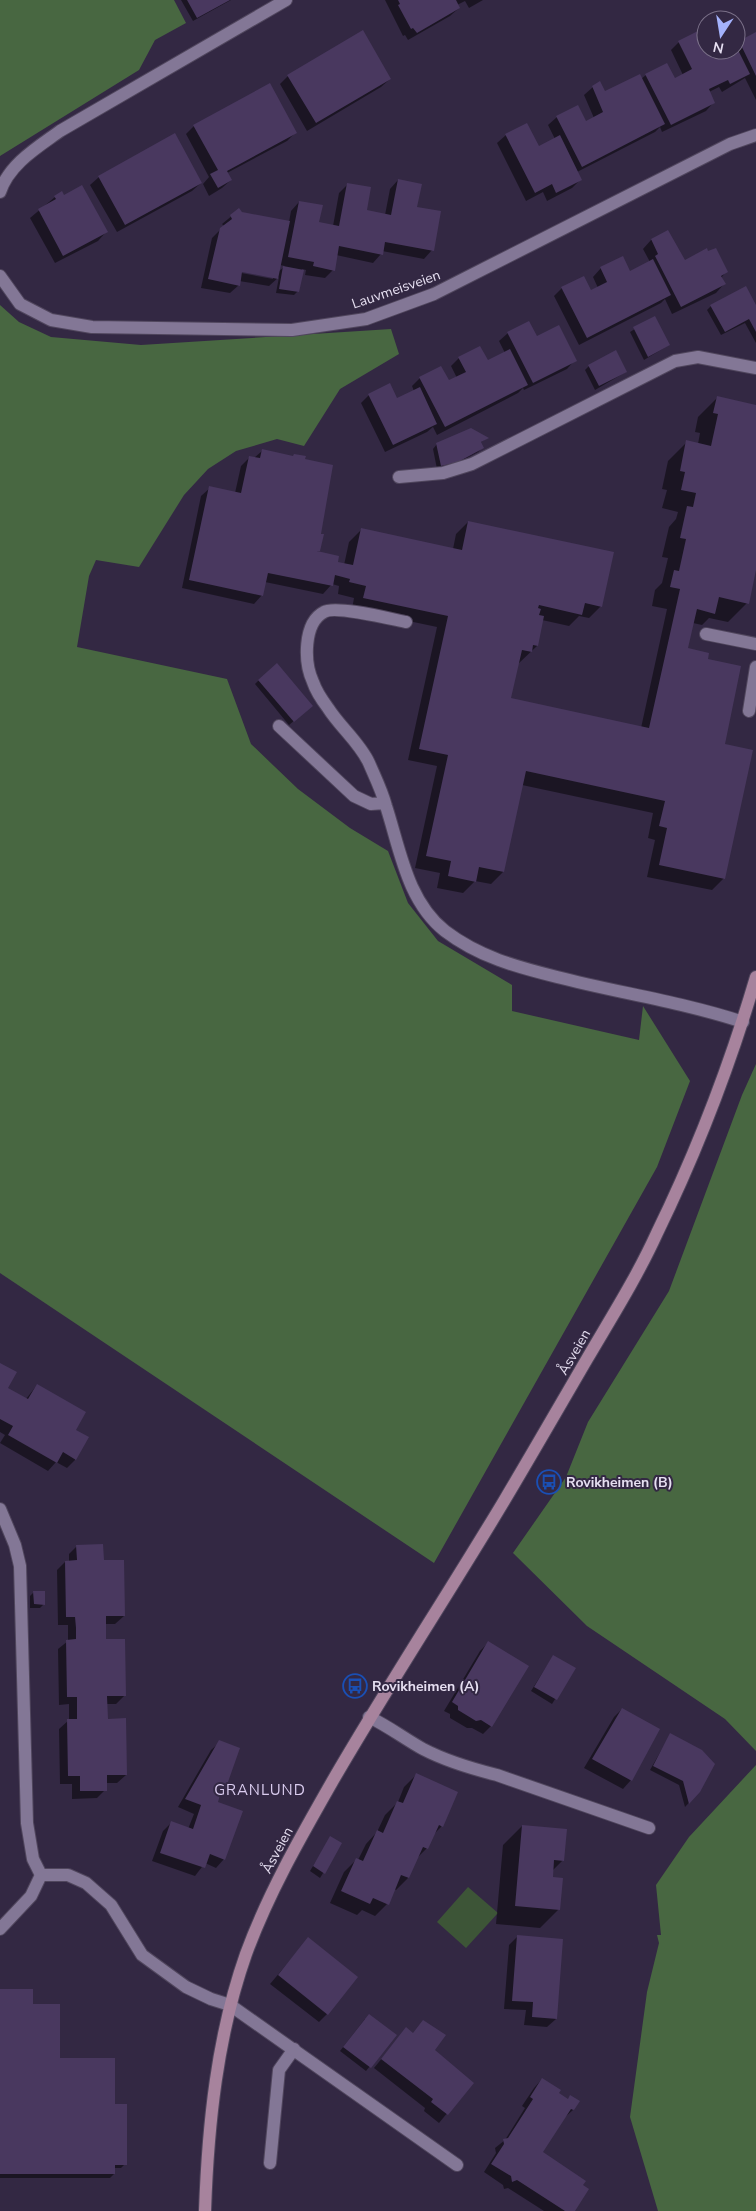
<svg xmlns="http://www.w3.org/2000/svg" width="756" height="2211" font-family="'Nunito Sans',sans-serif">
<style>
.green{fill:#3d5537}
.forest{fill:#486741}
.shadow{fill:#0007;fill-rule:evenodd}
.building{fill:#49385f}
.lines{fill:none;stroke-linecap:round;stroke-linejoin:round}
.lane-casing{stroke:#50465d;stroke-width:14}
.street-casing{stroke:#50465d;stroke-width:14}
.secondary-casing{stroke:#50465d;stroke-width:14}
.lane{stroke:#837796;stroke-width:12}
.street{stroke:#837796;stroke-width:12}
.secondary{stroke:#a7839d;stroke-width:12}
.labels{text-anchor:middle;stroke-width:4;stroke-linejoin:round;paint-order:stroke}
.street-label{font-size:14px;fill:#e6dff1;stroke:#332843}
.poi-label{font-size:14px;font-weight:bold;fill:#e6dff1;stroke:#332843;text-anchor:start}
.neighbourhood-label{font-size:15px;letter-spacing:1px;fill:#daccef;stroke:#332843}
</style>
<rect width="100%" height="100%" fill="#332843"/>
<path class="green" d="M468,1887L498,1913L466,1948L437,1922Z"/>
<path class="forest" d="M0,0H174L186,23L155,40L139,70L0,156Z
M0,305L19,322L51,337L141,345L391,329L399,354L340,389L304,446L277,439L236,451L208,469L184,495L139,567L96,560L89,576L77,647L227,679L251,744L298,789L350,828L388,851L408,903L438,941L512,985V1011L639,1040L643,1006L690,1081L657,1167L434,1563L0,1273Z
M756,1064V1751L725,1719L587,1626L513,1553L566,1477L588,1422L669,1291L742,1095Z
M756,1765V2211H658L630,2117L647,1992L659,1943L657,1935H661L656,1885L689,1837Z"/>
<path class="shadow" d="M181,0H231L193,21Z
M385,0H483L469,8L465,1L457,5L459,8L450,16L408,40L405,35L403,36Z
M756,34V100L745,78L722,92L719,87L709,92L714,102L706,111L662,132L660,127L655,132L577,172L581,179L572,188L547,201L543,192L526,201L497,143L506,135L538,148L555,139L548,125L557,117L585,122L594,118L584,95L593,87L605,93L641,79L646,75L674,79L683,75L671,50L679,42L706,45V50H736V45L739,42Z
M288,76L390,79L381,87L307,131L280,84Z
M194,126L296,132L287,141L227,173L231,180L222,188L209,196L203,184L209,177L186,134Z
M99,177L201,183L192,191L117,232L90,185Z
M398,180L416,208L432,250L424,259L382,251L381,254L373,263L336,255L333,270L325,278L305,275L306,270L302,269L298,291L294,295L276,293L279,277L269,286L239,281V285L230,293L201,288L212,238L224,226L222,224L239,210L243,213L289,222L291,211L299,202L318,223L333,226L339,193L348,184L365,211L385,215L390,189ZM280,265L285,266L278,272ZM236,269L273,276V279L236,272Z
M63,196L106,232L98,241L55,263L30,218L55,197Z
M668,232L684,261L726,272L721,278L724,284L716,293L672,314L665,299L661,303L579,345L554,296L562,288L591,292L598,288L593,277L601,268L630,273L650,262L643,249L651,240Z
M711,306L756,307V343L745,323L721,335L707,310Z
M654,317L669,345L644,360L630,332Z
M508,333L575,360L567,369L524,390L523,388L518,393L437,435L433,427L427,432L385,452L361,403L369,395L397,400L414,391L412,386L420,378L448,382L457,378L451,366L459,358L488,362L505,353L499,341Z
M589,366L626,372L595,390L585,370Z
M717,398L756,406V564L747,603L728,622L709,618L702,625L693,623L687,649L707,660L723,745L724,878L712,890L647,877L655,840L648,838L653,813L522,785L503,872L491,884L475,881L463,893L437,888L440,873L415,868L437,766L408,760L437,627L352,609L354,598L338,594L339,586L332,584L323,594L265,582L262,595L254,604L182,588L201,496L210,488L235,493L241,466L250,457L254,458L262,451L319,535V550L317,553L337,563L344,565L349,542L361,530L453,549L456,534L468,522L601,606L589,618L579,616L569,626L542,620L537,646L518,664L510,699L641,728L667,609L652,606L655,590L662,583L668,558L662,557L669,527L676,519L678,512L662,508L667,490L662,489L668,461L687,442L698,444L700,433L695,432L698,417Z
M487,438L480,443L482,448L478,452L453,465L437,469L433,449L437,444Z
M259,680L307,710L289,725L255,684Z
M0,1364L7,1389L26,1399L37,1385L74,1430L75,1460L67,1468L56,1462L48,1471L0,1443L5,1435L0,1432Z
M77,1546L102,1561L124,1616L115,1624H105V1641L125,1695L116,1704H106V1720L126,1775L117,1783H105V1790L97,1798L72,1799V1784H60L59,1729L69,1720V1704L59,1705L58,1649L68,1641V1625H58L57,1570L65,1562H69V1554Z
M34,1592L44,1604L40,1608H30V1596Z
M488,1643L491,1726L483,1734L472,1728H467L450,1718V1714L444,1711L480,1651Z
M553,1656L574,1669L552,1704L531,1691Z
M622,1709L631,1780L623,1789L584,1768L614,1717Z
M670,1735L699,1792L685,1807L679,1785L650,1770Z
M220,1742L222,1795L217,1799L224,1859L216,1868L205,1863L195,1876L152,1861L163,1831L172,1822L188,1829L194,1814L178,1807L211,1750Z
M416,1775L457,1793L441,1827L433,1835L427,1848L416,1859L408,1878L396,1890L394,1889L387,1904L375,1916L362,1910L357,1915L330,1903L344,1872L356,1860H358L366,1844L377,1832L385,1815L398,1802L404,1787Z
M522,1826L563,1860L552,1871V1878L559,1909L540,1928L496,1924L503,1845Z
M330,1838L341,1844L320,1878L310,1871Z
M517,1937L556,2019L547,2027L524,2025L526,2010L504,2009L509,1945Z
M308,1939L327,2014L319,2022L270,1984Z
M0,1990L31,2005L59,2059L125,2164L121,2168H114V2174L110,2178H0Z
M365,2019L395,2035L366,2071L340,2051Z
M406,2029L472,2083L439,2123L424,2111L425,2108L374,2068Z
M542,2079L573,2110L564,2118L541,2153L582,2186L573,2211H544L508,2188L504,2189L503,2185L484,2172L496,2153L495,2148L505,2140L525,2108L522,2106L534,2088Z"/>
<path class="building" d="M187,0H230L197,18Z
M398,0H456L460,8L417,33L413,28L411,29L398,5L400,4Z
M363,30L391,79L316,123L287,75Z
M700,30L706,42V50H736V46L750,74L730,84L728,80L709,89L715,103L671,125L645,74L667,63L675,78L692,69L678,41Z
M756,32V76L739,41Z
M640,74L665,124L582,167L556,116L578,105L586,121L603,112L592,86L600,81L605,91Z
M270,83L297,133L227,171L232,180L218,188L210,174L218,170L193,125Z
M527,123L539,146L560,135L582,180L556,193L552,184L535,193L505,134Z
M175,133L202,183L125,225L98,176Z
M398,179L422,184L417,207L441,211L434,251L385,242L383,255L339,246L335,271L313,266L314,262L288,257L299,201L323,205L319,222L339,226L347,183L371,187L367,210L391,215Z
M82,185L108,232L63,256L38,209L56,199L54,196L62,191L64,195Z
M239,208L242,212L290,221L278,279L242,272L240,286L208,279L220,228L232,219L230,215Z
M668,230L685,260L707,248L708,251L716,248L728,272L721,276L726,284L681,307L655,256L658,254L651,239Z
M623,256L630,271L653,259L671,295L587,338L561,287L584,276L591,290L607,282L600,267Z
M283,266L304,270L299,292L279,289Z
M746,286L756,305V332L749,319L725,332L710,305Z
M655,316L670,345L648,357L633,327Z
M529,321L537,336L559,325L577,361L533,383L507,332Z
M480,346L488,360L510,349L528,385L445,427L419,377L441,366L449,380L466,372L458,357Z
M616,350L627,372L599,386L588,365Z
M390,383L397,398L420,387L437,424L393,445L368,394Z
M717,396L756,405V570L749,604L719,597L715,614L697,609L688,648L709,653L708,659L741,666L725,744L753,750L725,879L659,865L667,828L659,826L665,801L526,771L504,872L479,867L476,882L448,876L451,861L426,856L448,755L419,749L448,616L363,598L366,586L349,582L350,579L335,575L333,586L268,573L263,596L189,580L209,486L241,493L249,456L260,458L262,449L293,456L294,454L306,456L305,459L333,465L321,534H324L320,551H317L339,556L338,562L353,565L361,528L462,550L468,521L614,552L602,607L585,603L582,615L539,605L538,608L541,609L539,615L544,616L538,646L533,645L532,652L522,650L511,698L649,728L680,589L670,587L674,570L679,571L686,539L680,538L687,506L693,507L696,493L681,490L685,472L680,471L686,440L711,446L718,414L713,413Z
M471,428L489,438L481,442L484,448L458,462L441,466L436,443Z
M277,663L313,706L294,722L258,680Z
M0,1363L17,1372L8,1388L28,1399L37,1384L86,1412L76,1430L89,1437L76,1460L63,1452L57,1463L8,1435L13,1426L0,1419Z
M103,1544L104,1560H124L125,1616H106V1639H125L126,1696H107L108,1719L126,1718L127,1775H107V1791H80V1776H68L67,1719H77V1697H67L66,1640L76,1639V1628L75,1617H66L65,1561L77,1560L76,1545Z
M33,1591H45V1605L34,1604Z
M488,1641L529,1666L492,1727L481,1720L476,1721L458,1710V1706L452,1702Z
M553,1655L576,1668L557,1700L534,1687Z
M622,1708L660,1729L632,1781L592,1759Z
M670,1733L702,1750L715,1764L700,1792L689,1804L683,1781L653,1766Z
M219,1740L240,1748L223,1796L220,1795L218,1802L243,1811L225,1860L210,1854L205,1868L160,1853L171,1821L193,1829L201,1805L185,1799Z
M416,1773L458,1792L443,1827L439,1825L428,1849L423,1847L409,1878L401,1875L389,1905L373,1898L370,1904L341,1891L356,1858L363,1861L377,1830L383,1833L397,1801L403,1803Z
M522,1825L567,1829L564,1861L554,1860L553,1877L563,1878L560,1910L515,1906Z
M330,1836L342,1843L325,1874L313,1866Z
M517,1935L563,1939L557,2019L532,2017L533,2002L512,2001Z
M308,1937L358,1977L328,2015L278,1975Z
M0,1989H33V2004H60V2058H115V2104H127V2165H115V2174H0Z
M369,2014L397,2035L371,2068L343,2047Z
M423,2020L446,2035L435,2050L474,2083L448,2115L431,2102L433,2099L381,2059L406,2027L413,2033Z
M542,2078L561,2090L559,2093L568,2099L570,2095L580,2101L574,2110L571,2109L543,2152L586,2181L583,2185L589,2189L575,2211H565L517,2180L512,2182L511,2176L491,2164L504,2144L503,2139L508,2138L533,2099L530,2097Z"/>
<g class="lines">
<g class="lane-casing">
<path id="lane" d="M399,477L443,473L472,464L675,361L698,357L756,368
M406,622C391,619 335,605 324,612C303,623 304,663 313,682C316,691 322,700 328,708C340,727 360,743 369,763C375,777 382,791 386,806C400,849 407,901 445,931C479,957 517,967 557,977C619,993 682,1002 743,1022
M706,634L756,644
M749,711L756,667
M279,726L354,796L371,804L385,803
M270,2163L279,2070L294,2049"/>
</g>
<g class="street-casing">
<path id="street" d="M0,192C9,164 38,147 60,131L286,0
M0,276L20,304L51,320L92,327L292,330L366,319L434,294L730,144L756,135
M0,1509L15,1545L20,1566L27,1823L33,1859L41,1875L31,1896L0,1929
M369,1717C388,1726 405,1739 423,1749C446,1761 473,1769 497,1775L649,1828
M41,1875H68L86,1883L111,1905L142,1955L186,1987L211,1999L230,2005L457,2165"/>
</g>
<g class="secondary-casing">
<path id="secondary" d="M205,2211C208,2125 217,2036 246,1954C268,1894 300,1838 332,1782C387,1687 447,1596 504,1501C532,1454 559,1407 587,1359C611,1318 637,1277 657,1233C697,1151 730,1065 756,977"/>
</g>
<use href="#lane" class="lane"/>
<use href="#street" class="street"/>
<use href="#secondary" class="secondary"/>
</g>
<defs>
<g id="bus-ring" transform="scale(1.25)"><circle r="9.5" fill="#332843" stroke="#1a4fb4" stroke-width="1.5"/><path d="M-5-6H5V4H4V6H2V4H-2V6H-4V4H-5ZM-3.5-4V0h7V-4ZM-3.5 1.2v1.5H-2V1.2ZM2 1.2v1.5H3.5V1.2Z" fill="#1a4fb4"/></g>
</defs>
<g fill-rule="evenodd">
<use href="#bus-ring" x="549" y="1482"/>
<use href="#bus-ring" x="355" y="1686"/>
</g>
<g class="labels">
<g class="street-label">
<text transform="translate(396 289) rotate(-19)" y="5">Lauvmeisveien</text>
<text transform="translate(574 1352) rotate(-60)" y="5">Åsveien</text>
<text transform="translate(277 1850) rotate(-62)" y="5">Åsveien</text>
</g>
<g class="poi-label">
<text x="566" y="1487">Rovikheimen (B)</text>
<text x="372" y="1691">Rovikheimen (A)</text>
</g>
<g class="neighbourhood-label">
<text x="260" y="1795">GRANLUND</text>
</g>
</g>
<g transform="translate(721 35) rotate(192)"><circle r="24" fill="#332843" stroke="#7b7189"/>
<path d="M0-4L9 19L0 12L-9 19Z" fill="#a4b2fc"/>
<text y="-8" font-size="14" font-weight="bold" text-anchor="middle" fill="#e6dff1">N</text>
</g>
</svg>
